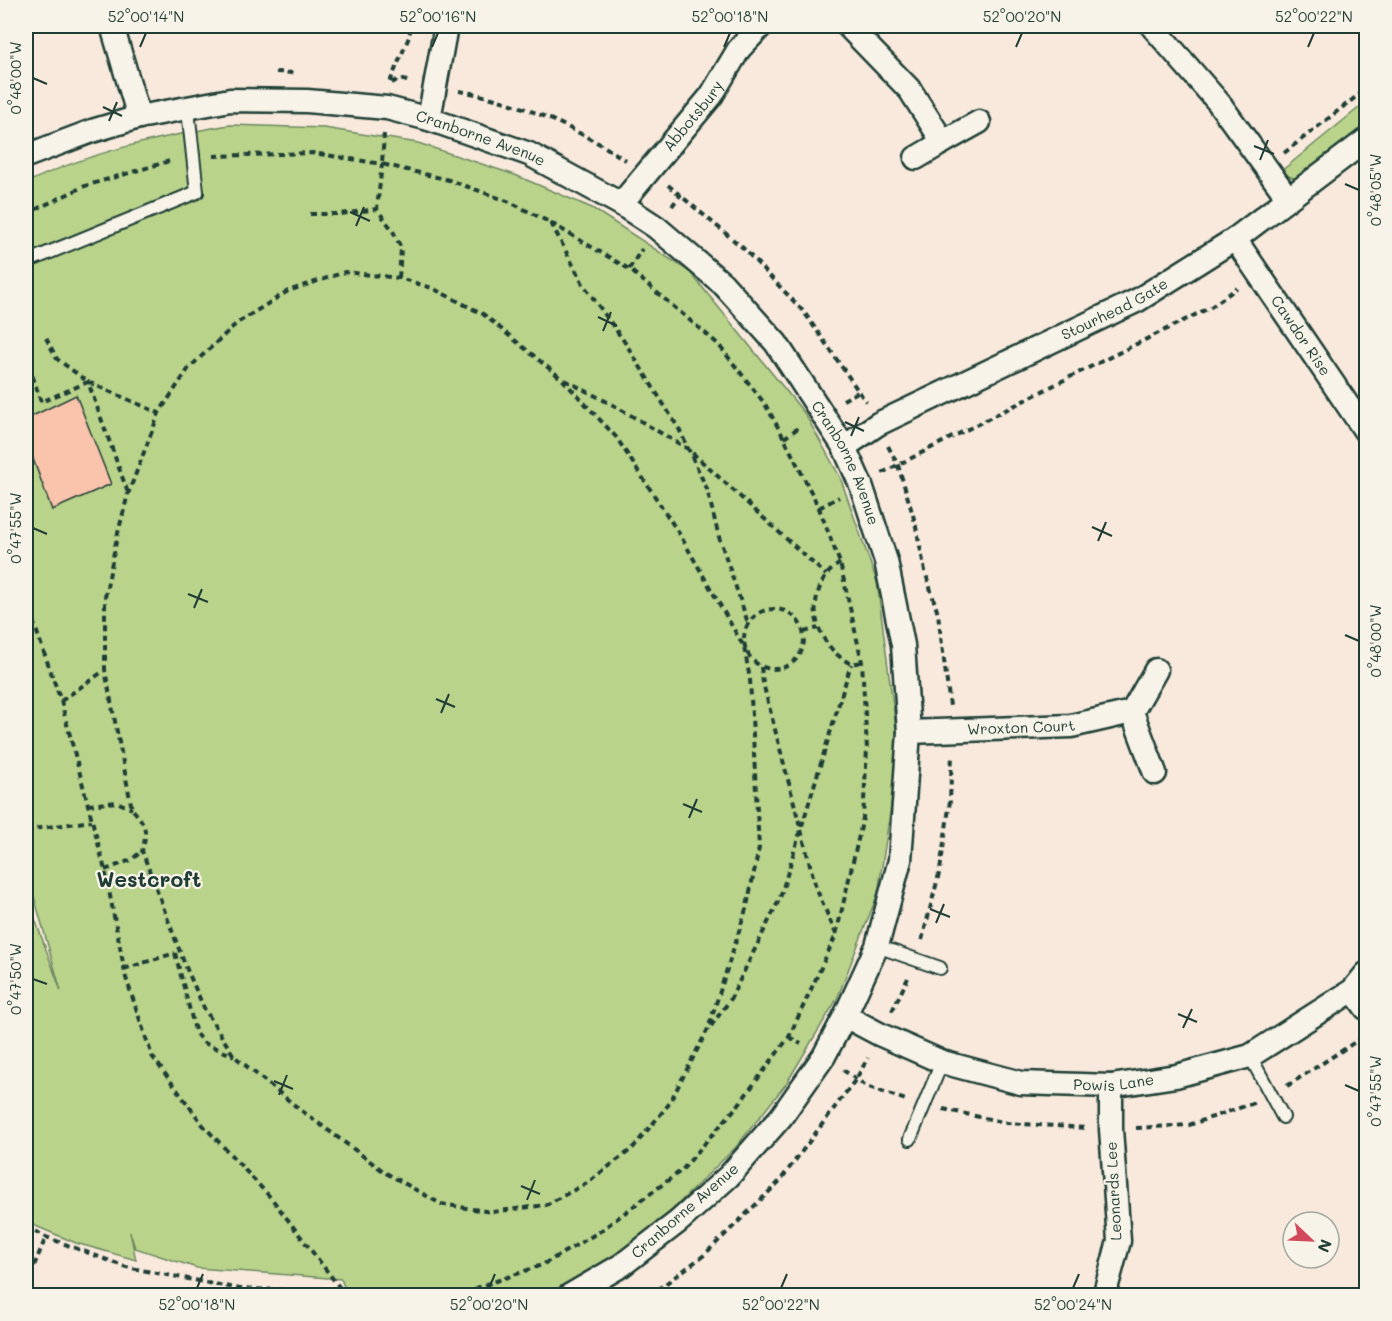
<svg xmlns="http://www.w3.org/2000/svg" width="1392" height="1321" font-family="Mali,sans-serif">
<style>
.green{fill:#b9d38b;stroke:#6c8860;stroke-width:1.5}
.building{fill:#fac3ac;stroke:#1f3d34;stroke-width:1.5}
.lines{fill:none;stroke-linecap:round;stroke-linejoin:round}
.service-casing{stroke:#1f3d34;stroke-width:16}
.minor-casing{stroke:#1f3d34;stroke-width:27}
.path{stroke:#1f3d34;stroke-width:4;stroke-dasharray:6 4.5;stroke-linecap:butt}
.service{stroke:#f7f3e8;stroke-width:12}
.minor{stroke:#f7f3e8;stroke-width:22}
.ticks{fill:none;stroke:#1f3d34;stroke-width:2}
.labels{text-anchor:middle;stroke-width:4.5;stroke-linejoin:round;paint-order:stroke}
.street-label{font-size:15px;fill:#1f3d34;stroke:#f7f3e8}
.district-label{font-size:21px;font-weight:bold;fill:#1f3d34;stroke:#f7f3e8}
.neatline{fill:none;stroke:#1f3d34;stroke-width:2}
.ticks-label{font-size:15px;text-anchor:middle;fill:#1f3d34}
</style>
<rect width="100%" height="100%" fill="#f8e9dc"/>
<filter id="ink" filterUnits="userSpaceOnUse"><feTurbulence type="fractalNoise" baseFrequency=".0167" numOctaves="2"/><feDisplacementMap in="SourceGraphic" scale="12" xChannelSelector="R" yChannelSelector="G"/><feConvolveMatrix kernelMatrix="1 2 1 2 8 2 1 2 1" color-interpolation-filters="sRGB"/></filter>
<g filter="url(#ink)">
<path class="green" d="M1366,102V128L1306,177L1293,178L1280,172Z
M229,125L324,128L418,143L515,175L592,208L690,272L805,414L840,477L877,582L899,752L878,893L837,999L786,1084L736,1147L632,1249L551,1295L348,1296L341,1279L197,1268L135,1248L130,1232L136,1260L76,1243L26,1222V894L61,991L29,879L26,880V183C89,152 160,137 229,125Z"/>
<path class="building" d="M76,395L111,484L52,510L26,440V419Z"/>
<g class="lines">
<g class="service-casing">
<path id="service" d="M26,262L197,192L188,110
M877,946L940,968
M1250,1056L1283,1117
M910,1139L942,1062"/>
</g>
<g class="minor-casing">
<g id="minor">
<path d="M112,26L139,117"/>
<path d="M848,26L910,90L943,142L979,122"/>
<path d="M1152,26L1219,103L1288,198"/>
<path d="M429,119L446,26"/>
<path id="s1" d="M26,156L92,131L139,117L230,100L307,101L387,108L429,119L529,154L621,204L656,227L723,284L776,343L844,447L861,485L886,561L903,645L909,732L900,860L877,946L845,1016L824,1056L781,1117L729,1176L679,1221L622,1265L569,1296"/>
<path d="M916,158L943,142"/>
<path id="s2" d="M621,204L711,96L739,49L761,26"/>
<path id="s3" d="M1235,239L1366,432"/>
<path id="s4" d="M844,447L878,424L1138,300L1235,239L1366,140"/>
<path id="s5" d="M909,732L1071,726L1132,712"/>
<path d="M1155,773L1132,712L1156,670"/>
<path d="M1353,990L1366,1008"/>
<path id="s6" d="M845,1016L881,1035L942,1062L1021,1083L1111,1086L1176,1076L1250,1056L1353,990L1366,974"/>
<path d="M1104,1296L1119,1241L1111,1129V1086"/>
</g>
</g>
<path class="path" d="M276,72L293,73
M390,82L409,37L411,26
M392,83L399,79L411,82
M459,91C505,98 553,118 594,141C605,146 615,154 626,160
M384,134L382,164L449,180L510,202L551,223L629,269L718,344L765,404L784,438L819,508L840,563L862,662L867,749L863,818L836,935L789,1037L739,1104L682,1170L599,1232L542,1265L479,1287L464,1296
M1284,153L1366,89
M214,156L313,153L382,164L377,209L393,231L401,248L399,278
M668,185L743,248L804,312L866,402
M672,206L681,194
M26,214L85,186L173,160
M310,214H341L377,209
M551,223L583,284L626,344L679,429L707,489L719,537L748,623
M629,269L642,249
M46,338L57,359L88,382L159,413
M26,356L41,402L88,382L128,493
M565,380L615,406L688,449L826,575
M843,400L860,391
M784,438L801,426
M888,446L898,465L915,522L925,571L938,614L950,706
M882,473L1074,375L1211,307L1237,288
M819,508L839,497
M840,563C835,567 829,571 826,576C804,609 819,647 851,664L862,662
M26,601L61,701L105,870L126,978L152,1056L203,1125L272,1199L346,1296
M744 639a30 30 0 1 1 60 0a30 30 0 1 1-60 0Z
M804,632L818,628
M761,667L763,683L816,888L836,934
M61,701L105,670V597L117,537L128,494L159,413L189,368L237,323L288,291L345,272L399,278L432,288L483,314L562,379L616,437L680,535L744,647L750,679L759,848L747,906L708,1029L669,1104L632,1149L587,1183L546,1205L492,1212L441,1204L386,1173L298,1108L234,1056L204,1008L185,965L142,851C148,831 146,824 132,809L105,670
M88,805L117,802L132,809
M26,830L92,821
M105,870L131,860L142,851
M922,940L940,870L950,801L952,755
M175,953L196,1034L204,1043L234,1056
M124,969L175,953
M892,1011L908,978
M711,1026L730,1000L780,898L851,664
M789,1037L801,1044
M843,1070L866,1086L906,1100
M1287,1086L1366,1035
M943,1109L1007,1123L1087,1128
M1136,1128L1189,1125L1254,1103
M26,1226L46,1237L126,1267L240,1289L341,1291
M26,1285L46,1237
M649,1296L703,1256L779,1182L856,1079L868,1058"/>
<use href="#service" class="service"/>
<use href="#minor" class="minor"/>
</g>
</g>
<path class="ticks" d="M140,47L146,33M432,47L438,33M724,47L730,33M1016,47L1022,33M1308,47L1314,33M33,78L47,84M103,107L122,116M109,121L117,102M1254,146L1274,154M1260,160L1268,140M1345,184L1359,190M350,212L370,221M356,226L364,207M598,317L617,326M603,331L611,312M845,422L864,431M851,436L859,417M1092,527L1112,536M33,528L47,534M1098,541L1106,522M188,594L208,602M194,608L202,589M1345,635L1359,641M436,699L455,707M441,713L449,694M683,804L702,812M689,818L697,799M930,909L950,917M936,923L944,904M33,979L47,984M1178,1014L1197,1022M1183,1028L1192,1009M274,1081L293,1089M1345,1085L1359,1091M279,1095L287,1075M521,1186L540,1194M527,1200L535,1180M197,1288L203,1274M489,1288L495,1274M781,1288L787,1274M1073,1288L1079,1274"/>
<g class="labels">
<g class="street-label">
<text dy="5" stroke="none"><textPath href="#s2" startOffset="114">Abbotsbury</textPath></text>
<text dy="5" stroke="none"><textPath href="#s1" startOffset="468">Cranborne Avenue</textPath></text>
<text dy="5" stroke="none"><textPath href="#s4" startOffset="304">Stourhead Gate</textPath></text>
<text dy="5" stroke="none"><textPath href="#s3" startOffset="117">Cawdor Rise</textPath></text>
<text dy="5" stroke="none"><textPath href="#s1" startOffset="972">Cranborne Avenue</textPath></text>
<text dy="5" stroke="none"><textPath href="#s5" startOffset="112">Wroxton Court</textPath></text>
<text dy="5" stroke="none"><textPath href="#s6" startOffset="282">Powis Lane</textPath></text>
<text transform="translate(1114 1191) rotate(-93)" y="5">Leonards Lee</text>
<text transform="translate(685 1211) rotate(-41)" y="5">Cranborne Avenue</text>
</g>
<g class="district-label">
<text x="149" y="887">Westcroft</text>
</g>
</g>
<rect width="1392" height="1321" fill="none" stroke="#f7f3e8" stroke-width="66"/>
<g transform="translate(1311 1240) rotate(113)"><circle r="28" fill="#f7f3e8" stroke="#a1aaa0" stroke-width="1.5"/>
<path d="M0-4.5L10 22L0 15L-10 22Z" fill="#d1495b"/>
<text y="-9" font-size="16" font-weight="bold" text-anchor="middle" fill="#1f3d34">N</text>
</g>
<rect x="33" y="33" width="1326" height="1255" class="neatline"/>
<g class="ticks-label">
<text x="146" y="22">52°00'14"N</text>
<text x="438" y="22">52°00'16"N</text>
<text x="730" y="22">52°00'18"N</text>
<text x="1022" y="22">52°00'20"N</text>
<text x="1314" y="22">52°00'22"N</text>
<text transform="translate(16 78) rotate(-90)" y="5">0°48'00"W</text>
<text transform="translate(1376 190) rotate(-90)" y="5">0°48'05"W</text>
<text transform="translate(16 528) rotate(-90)" y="5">0°47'55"W</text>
<text transform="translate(1376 641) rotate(-90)" y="5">0°48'00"W</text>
<text transform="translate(16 979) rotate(-90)" y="5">0°47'50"W</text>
<text transform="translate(1376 1091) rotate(-90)" y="5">0°47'55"W</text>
<text x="197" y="1310">52°00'18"N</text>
<text x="489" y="1310">52°00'20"N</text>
<text x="781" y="1310">52°00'22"N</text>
<text x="1073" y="1310">52°00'24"N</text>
</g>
</svg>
